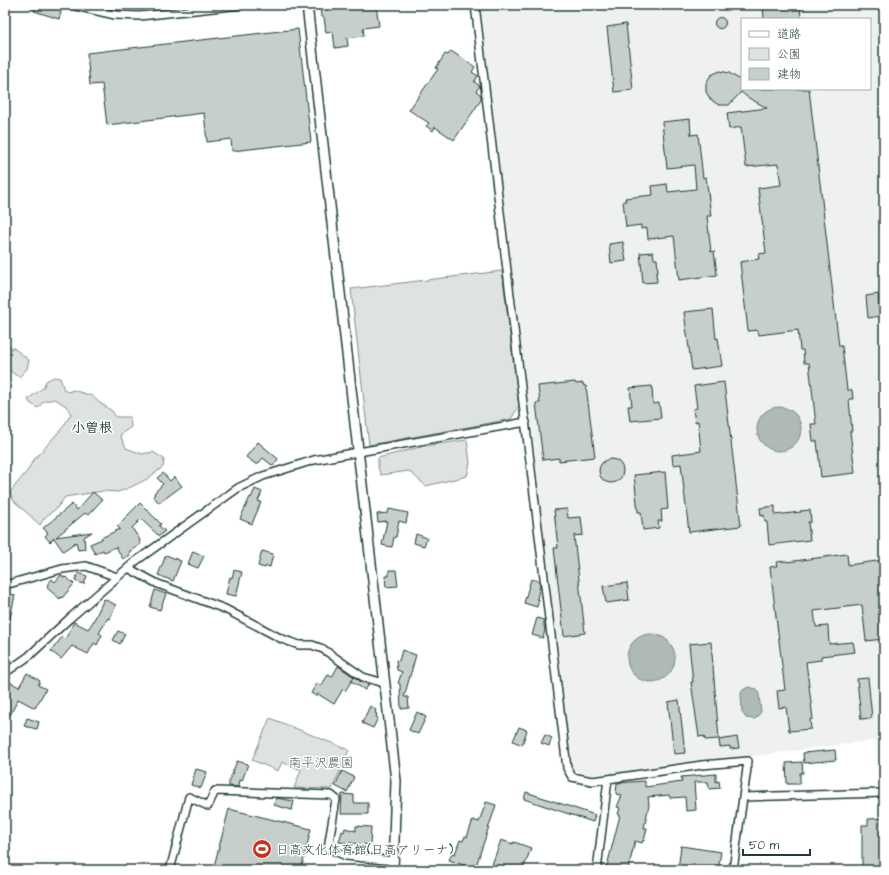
<svg xmlns="http://www.w3.org/2000/svg" width="889" height="875" font-family="'Architects Daughter','Klee One',sans-serif">
<style>
.built{fill:#eef1f0;fill-rule:evenodd}
.green{fill:#dee3e2;stroke:#7e908b}
.water{fill:#afbab7;stroke:#758883}
.building{fill:#c7cfcc;stroke:#1f3d34}
.lines{fill:none;stroke-linecap:round;stroke-linejoin:round}
.minor-casing{stroke:#1f3d34;stroke-width:10}
.tertiary-casing{stroke:#1f3d34;stroke-width:12}
.minor{stroke:#fff;stroke-width:7}
.tertiary{stroke:#fff;stroke-width:9}
.labels{text-anchor:middle;stroke-width:3;stroke-linejoin:round;paint-order:stroke}
.park-label{font-size:13px;fill:#455e57;stroke:#fff}
.poi-label{font-size:13px;fill:#1f3d34;stroke:#fff;text-anchor:start}
.neighbourhood-label{font-size:14px;font-weight:bold;fill:#1f3d34;stroke:#fff}
</style>
<rect width="100%" height="100%" fill="#fff"/>
<filter id="ink" filterUnits="userSpaceOnUse"><feTurbulence type="fractalNoise" baseFrequency=".025" numOctaves="2"/><feDisplacementMap in="SourceGraphic" scale="8" xChannelSelector="R" yChannelSelector="G"/><feConvolveMatrix kernelMatrix="1 2 1 2 8 2 1 2 1" color-interpolation-filters="sRGB"/></filter>
<g filter="url(#ink)">
<path class="built" d="M480,5H884V739L746,757L697,761L595,777L582,775L571,766L531,424ZM742,19H870V89H742Z"/>
<path class="green" d="M502,271L519,406L511,419L369,445L351,289Z
M5,344L15,349L29,360L27,369L19,377L14,374L5,366Z
M54,377L60,378L64,390L68,392L73,390L92,396L100,403L112,411L116,417H130L131,427L120,435L126,448L142,454L153,452L164,459L163,467L147,479L131,487L118,492L103,491L65,497L57,508L45,517L40,525L13,500L10,492L28,470L32,462L63,427L71,414L66,406L55,399L44,401L38,408L30,403L28,399L43,388L46,381Z
M467,440L470,463L467,476L426,486L409,471L381,475L378,467V458L424,446Z
M270,718L349,750L332,789L294,788L301,770L282,762L278,771L252,760Z"/>
<path class="water" d="M757 429a22 22 0 1 1 44 0a22 22 0 1 1-44 0Z
M627 658a24 24 0 1 1 48 0a24 24 0 1 1-48 0Z
M748,687L757,689L759,695L761,712L757,717L755,719L746,718L742,712L741,693L743,690Z"/>
<path class="building" d="M36,5H63L59,19L34,11Z
M320,5H331V9L345,8V5H376L379,26L363,28L364,36L347,38L348,46L335,48L333,32L326,33L324,17H321Z
M763,5H800L801,19H764Z
M714.5 23a5.5 5.5 0 1 1 11 0a5.5 5.5 0 1 1-11 0Z
M626,24L633,90L614,92L607,27Z
M298,29L311,142L232,151L231,139L207,142L204,113L107,125L102,84L90,85L87,53Z
M451,51L475,67L472,72L478,76L474,82L480,86L476,91L481,95V100L454,140L435,127L433,131L426,126L429,123L409,110L438,69L436,68L445,54L448,55Z
M720,71L729,73L742,81V89H809L839,346H842L847,390H852L853,399H849L852,431H850L855,473L821,477L817,441H813L811,424H816L809,363H804L803,350H800L798,330L759,335L758,330L748,331L740,262L759,259L758,254L766,253L758,188L781,185L778,164L746,167L741,127L729,129L727,113L767,108L747,97L741,92L729,105H719L711,100L706,92V83L711,75Z
M690,119L691,135L698,134L703,178L706,177L711,216H707L711,252L714,251L717,275L679,280L674,236L648,239L647,228L641,229V225L626,227L623,201H626L625,198L653,195L652,186L667,184L668,192L696,189L694,165L667,168L662,122Z
M623,242L626,261L611,263L609,244Z
M653,252L654,259H657L658,272L656,273L657,282L643,283L640,253Z
M878,294L880,316L868,318L866,296Z
M713,309L716,339L718,338L722,366L692,370L684,312Z
M575,382L576,384L583,383L584,386H586L595,457L559,461V458L543,460L536,403H540L538,386Z
M724,382L741,526L689,532L681,464L673,465L672,455L701,451L698,421L695,422L693,409L697,408L694,386Z
M652,386L653,404L659,403L661,418L630,421L628,406H632L630,388Z
M258,442L278,459L273,466L263,458L257,465L246,457Z
M599 471a12 12 0 1 1 24 0a12 12 0 1 1-24 0Z
M665,472L668,509L661,510L662,521H658L659,528L643,530L641,512H638L634,475Z
M163,473L170,481L174,477L182,486L159,503L153,496L155,494L154,493L163,484L157,478Z
M255,489L262,492L258,501L261,502L252,524L240,519L250,497L251,498Z
M93,492L102,500L88,515L85,513L56,537L92,532L84,537L85,549L78,550L76,542L63,551L54,538L50,542L45,536L48,533L43,528L72,504L77,510Z
M140,503L161,524L159,526L165,531L159,536L141,519L132,528L140,540L139,541L141,544L129,552L130,555L123,559L116,547L104,552L103,550L95,554L90,544L102,539L101,538L120,529L117,526Z
M775,506V515L801,512L800,511L810,510L811,522H808L810,540L769,545L767,522H765L764,515L761,516L760,508Z
M389,509L408,513L406,523L399,521L396,537H394L392,547L382,545L387,521L378,522L377,514L388,513Z
M567,509L568,518L581,517L583,535L574,536L585,633L564,636L554,548H558L554,510Z
M416,534L427,538L424,546L414,543Z
M193,551L204,556L198,568L188,564Z
M262,551L273,554L270,567L266,566L265,568L258,566Z
M847,554L848,565L884,560V639L866,641L862,605L814,611L816,627L828,626L829,644L853,642L855,652L821,656V660L806,662L813,719H810L811,729L789,731L786,707L779,708L777,691L785,690L770,567L777,566L776,562L787,561V562Z
M166,555L181,561L173,581L158,575Z
M234,570L242,572L236,596L226,594L230,577L232,578Z
M389,570H396L398,586L386,587L385,576H389Z
M78,573L87,576L84,584L75,581Z
M61,575L65,578L66,577L74,584L62,598L61,597L60,599L47,588L48,586L47,585L52,579L55,582Z
M531,579L539,581L540,586L537,599H539L537,607L524,603Z
M627,583L629,600L606,603L603,586Z
M155,590L166,594L160,610L150,607Z
M5,593L15,595L8,629L5,628Z
M104,599L116,605L109,619L108,618L99,633L102,635L97,645L94,643L88,654L72,646L61,659L51,651L62,637L64,639L66,638L74,622L88,629L93,622Z
M537,618L544,620V626L545,630L543,638L532,635Z
M118,631L125,634L120,644L113,640Z
M711,642L719,739L705,740L704,736L699,737L691,682H693L689,644Z
M402,650L416,655L404,697H408L409,708L401,709L400,684L398,683L402,672L397,670L396,660L399,661Z
M338,666L354,677L345,691L343,689L334,704L318,694L317,697L311,693L317,683L321,686L328,675L332,677Z
M27,673L40,681L38,685L46,689L35,708L18,699L5,726V691L10,682L19,687Z
M354,677L361,682L369,684L365,690L351,681Z
M868,678L872,718L861,719L857,679Z
M679,700L685,753L674,754L668,702Z
M370,706L376,710L375,713L377,714L376,717L378,718L373,728L362,723Z
M417,712L426,717L418,734L409,730Z
M27,718L39,722L37,729L24,726Z
M519,727L527,730L522,745L513,741Z
M545,735L552,738L549,746L541,743Z
M737,737L739,748L730,749V746L720,747L719,740Z
M835,750L836,760L804,763L803,753Z
M237,761L248,764L242,781L239,780L238,787L229,786V781Z
M802,762L803,773H800V784H787L786,763Z
M196,769L207,772L201,788L191,785Z
M342,771L354,777L347,792L335,786Z
M716,774V782L719,781L720,788L709,789L708,782H694L696,810L686,811L685,797L670,798L669,795L648,797L649,805L644,828H647L644,841L643,840L642,843L635,841L628,870H606L620,815L618,814L620,808L617,807L622,795L616,794L617,783L645,781V787L682,782L681,777Z
M526,792L595,815L593,822L524,799Z
M342,794L354,795V803H368V814H341Z
M276,798L294,801L292,810L274,805Z
M486,802L496,805L475,869L449,860L452,853L455,854L460,840L463,841L465,836L467,837L473,820L479,822Z
M229,809L311,829L301,870H213Z
M884,818V870H862V825H868V819Z
M356,826L371,827L370,845L339,842L342,831L344,832L345,828L356,831Z
M501,840L513,844V842L517,843L531,848L523,870H490Z
M681,846L721,852L718,870H678Z"/>
<g class="lines">
<g class="minor-casing">
<path id="minor" d="M71,5L115,15L140,16L241,5
M475,5L567,768L572,777L592,781L608,779L702,765L748,761L733,870
M128,568L158,584L225,609L282,639L299,645H312L323,649L363,677L384,683
M5,585L62,569L86,566L117,577
M5,673L29,656L70,618L136,561L238,488L263,476L314,460L526,422
M743,797L884,793
M170,870L189,797L208,806L215,791L331,795L336,799L328,848L346,856L394,861
M597,870L608,779"/>
</g>
<g class="tertiary-casing">
<path id="tertiary" d="M307,5L396,781L393,870"/>
</g>
<use href="#minor" class="minor"/>
<use href="#tertiary" class="tertiary"/>
</g>
</g>
<defs>
<g id="stadium-disc" transform="scale(1)"><circle r="9.5" fill="#c8321e" stroke="#fff"/><path d="M0-5a6.5 5 0 1 0 0 10a6.5 5 0 1 0 0-10ZM-3.5-1.8h7v3.6h-7Z" fill="#fff"/></g>
</defs>
<g fill-rule="evenodd">
<use href="#stadium-disc" x="262" y="849"/>
</g>
<g class="labels">
<g class="park-label">
<text x="321" y="767">南平沢農園</text>
</g>
<g class="poi-label">
<text x="276" y="854">日高文化体育館(日高アリーナ)</text>
</g>
<g class="neighbourhood-label">
<text x="92" y="432">小曽根</text>
</g>
</g>
<rect width="889" height="875" fill="none" stroke="#fff" stroke-width="20"/>
<rect x="10" y="10" width="869" height="855" fill="none" stroke="#1f3d34" stroke-width="1.5" filter="url(#ink)"/>
<rect x="741" y="18" width="130" height="72" fill="#ffffff" stroke="#a5b1ae"/>
<rect x="749" y="31" width="20" height="6" fill="#ffffff" stroke="#a5b1ae"/>
<text x="777" y="38" font-size="12" fill="#1f3d34">道路</text>
<rect x="749" y="48" width="20" height="12" fill="#dee3e2" stroke="#a5b1ae"/>
<text x="777" y="58" font-size="12" fill="#1f3d34">公園</text>
<rect x="749" y="68" width="20" height="12" fill="#c7cfcc" stroke="#a5b1ae"/>
<text x="777" y="78" font-size="12" fill="#1f3d34">建物</text>
<path d="M743 849v6h67v-6" fill="none" stroke="#1f3d34" stroke-width="2"/>
<text x="749" y="849" font-size="12" fill="#1f3d34" stroke="#ffffff" stroke-width="3" paint-order="stroke">50 m</text>
</svg>
